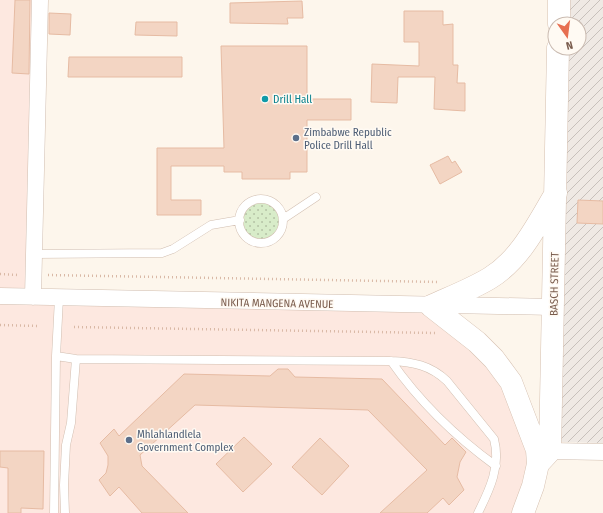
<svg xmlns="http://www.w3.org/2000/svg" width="603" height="513" font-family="'Fira Sans Condensed',sans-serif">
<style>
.commercial{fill:#fde8e0}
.industrial{fill:url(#industrial-furrows)}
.grass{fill:url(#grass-dots)}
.building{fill:#f3d5c3;stroke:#e6bba3}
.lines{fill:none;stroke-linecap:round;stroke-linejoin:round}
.lane-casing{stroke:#d1beb0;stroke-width:9}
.street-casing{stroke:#d1beb0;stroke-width:17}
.secondary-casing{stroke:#d6c0b0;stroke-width:23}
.path{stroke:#d9b8a5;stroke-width:2.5;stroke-dasharray:1 3;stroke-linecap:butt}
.lane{stroke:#fff;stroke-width:8}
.street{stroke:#fff;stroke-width:16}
.secondary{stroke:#fff;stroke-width:22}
.culture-dot{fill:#0f9aa8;stroke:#fffaf3;stroke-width:1.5}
.service-dot{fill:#5c6f8a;stroke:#fffaf3;stroke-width:1.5}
.labels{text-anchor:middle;stroke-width:3;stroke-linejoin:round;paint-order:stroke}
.culture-label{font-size:11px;fill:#0d838f;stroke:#fffaf3;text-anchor:start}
.service-label{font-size:11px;fill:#4e5e75;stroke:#fffaf3;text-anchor:start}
.street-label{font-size:11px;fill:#7a5c4d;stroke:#fffaf3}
</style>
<defs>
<pattern id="industrial-furrows" width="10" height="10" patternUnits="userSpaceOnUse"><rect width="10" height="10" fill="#efe9e4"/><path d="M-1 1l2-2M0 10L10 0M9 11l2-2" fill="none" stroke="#c7c0bb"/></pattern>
<pattern id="grass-dots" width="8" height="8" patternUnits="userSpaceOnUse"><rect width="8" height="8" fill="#d8ecc9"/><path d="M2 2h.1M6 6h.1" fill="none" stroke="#b4c2a5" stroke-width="1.8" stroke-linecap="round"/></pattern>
</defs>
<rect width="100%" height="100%" fill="#fdf6ec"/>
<path class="commercial" d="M0,0H37L31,299L431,309L492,360L534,450L519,513H0Z"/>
<path class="industrial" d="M563,0H603V443L559,442L562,48H579V24H562Z"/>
<path class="grass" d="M243 221a19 19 0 1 1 38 0a19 19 0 1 1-38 0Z"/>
<path class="building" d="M15,0H30L29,74L12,73Z
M302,1L303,18H287L288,24L230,23V3Z
M404,11H443V25L453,24V65H458L457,83H465V111L434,109L435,77H398L397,103L371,102L372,64L419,66V42H404Z
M49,13L71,14L70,35L49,34Z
M136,22H177V36L135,35Z
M221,46H307V99H351V120H307V172H290V179H242V172H224V166H171V200H201V215H157V148H224Z
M69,57H182V77H68Z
M448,156L452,163L455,161L462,172L440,184L430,165Z
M578,200L603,201V224L577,223Z
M278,369H288L295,377L382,379L445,445L452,438L466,452L460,462L457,477L464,490L449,505L443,498L427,513H380L427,470L368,410L195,405L140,455L142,466L188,513H142L119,487L110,496L99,480L106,473L108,465V456L100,443L114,429L119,436L184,374L270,376Z
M244,437L272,464L243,492L216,464Z
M320,438L349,466L322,495L292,467Z
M0,451H44L43,509L21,508V513H8V468L0,467Z"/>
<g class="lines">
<g class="lane-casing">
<path id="lane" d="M239 221a22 22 0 1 1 44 0a22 22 0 1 1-44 0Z
M283,219L316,197
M34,254L162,253L173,249L211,225L240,220
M56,356L76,359L391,361C413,362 430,365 447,381L494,439C501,466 490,489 478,513
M391,361C419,401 456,437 496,466
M54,513L56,356L59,298
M65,513L64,485L66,445L71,423L76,359"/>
</g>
<g class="street-casing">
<path id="street" d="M0,296L553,307
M33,297L40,0
M550,451L603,452"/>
</g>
<g class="secondary-casing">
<path id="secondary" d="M559,24V0
M538,464L537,450L511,382L494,359L477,342L431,306C451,297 472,289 490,278C521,259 538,223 556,193
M523,513L533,486L538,464L550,451L558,48"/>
</g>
<path class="path" d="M0,274L19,275
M48,275L439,282
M0,325L38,326
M74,327L435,333"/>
<use href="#lane" class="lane"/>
<use href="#street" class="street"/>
<use href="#secondary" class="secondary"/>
</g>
<circle class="culture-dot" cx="265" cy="99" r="4"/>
<g class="service-dot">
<circle cx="296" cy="138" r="4"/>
<circle cx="129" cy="440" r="4"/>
</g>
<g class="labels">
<g class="culture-label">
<text x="273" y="103">Drill Hall</text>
</g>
<g class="service-label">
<text x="304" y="136">Zimbabwe Republic<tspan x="304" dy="13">Police Drill Hall</tspan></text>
<text x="137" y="438">Mhlahlandlela<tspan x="137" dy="13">Government Complex</tspan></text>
</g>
<g class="street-label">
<text transform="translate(554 284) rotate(-89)" y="4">BASCH STREET</text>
<text transform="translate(277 303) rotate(1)" y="4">NIKITA MANGENA AVENUE</text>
</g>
</g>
<g transform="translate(567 36) rotate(166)"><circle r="19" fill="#fffaf3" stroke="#cabbb1"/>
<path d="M0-3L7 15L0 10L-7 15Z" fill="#e76f51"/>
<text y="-6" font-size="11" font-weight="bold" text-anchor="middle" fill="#7a5c4d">N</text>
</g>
</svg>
